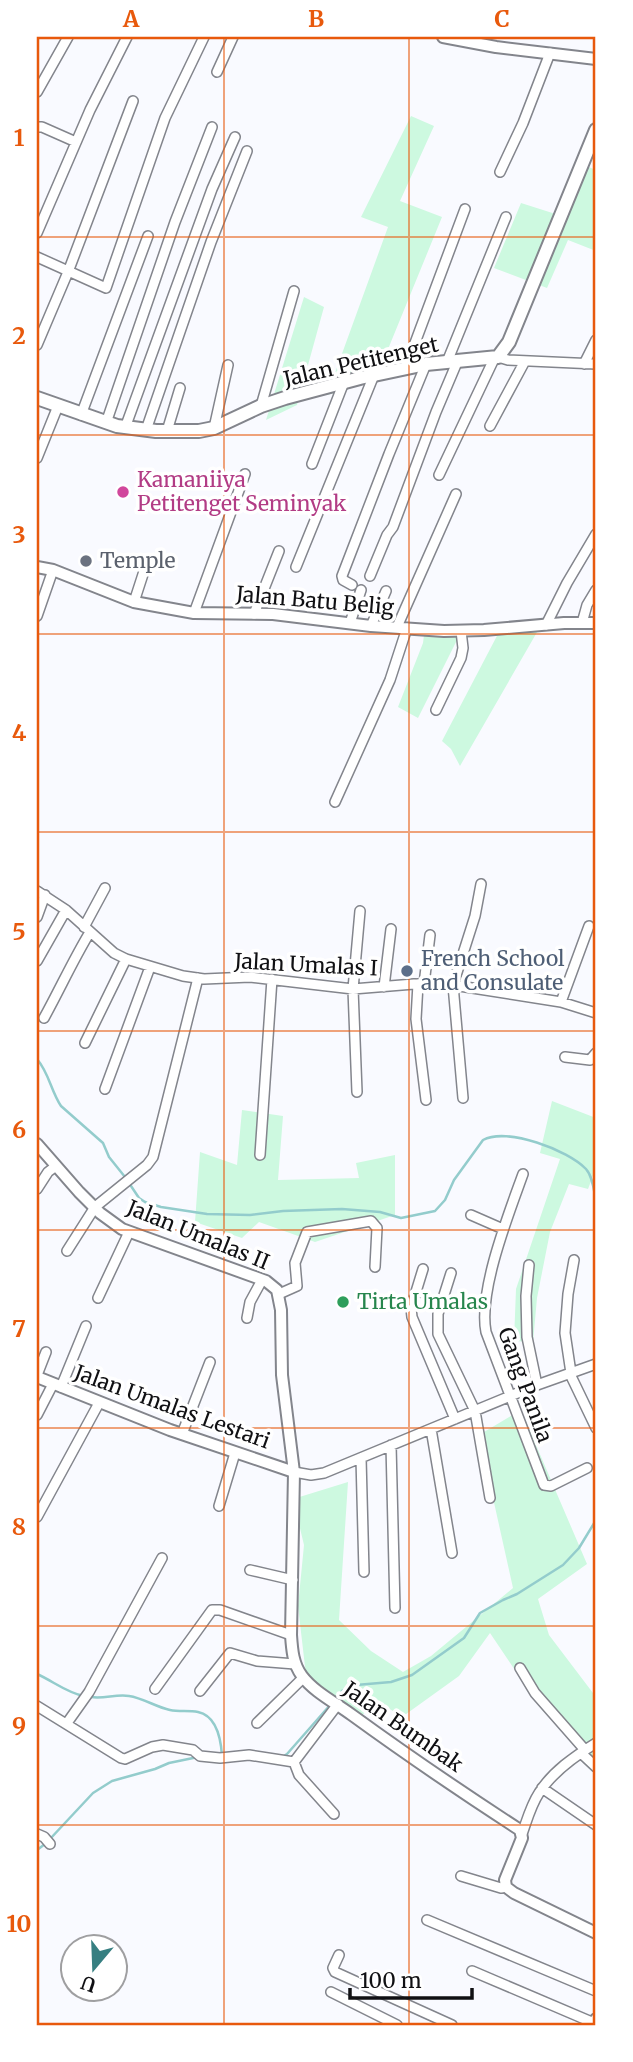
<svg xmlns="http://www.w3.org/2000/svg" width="633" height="2062" font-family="Merriweather,serif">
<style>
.green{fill:#cdf9e0}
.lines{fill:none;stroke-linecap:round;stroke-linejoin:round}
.stream{stroke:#93cccc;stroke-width:2.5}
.minor-casing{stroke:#83858c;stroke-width:12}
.tertiary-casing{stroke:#83858c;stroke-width:14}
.secondary-casing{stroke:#83858c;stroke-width:16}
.minor{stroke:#fff;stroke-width:9}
.tertiary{stroke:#fff;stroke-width:10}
.secondary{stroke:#fff;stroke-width:12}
.grid{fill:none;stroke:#e8590c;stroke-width:2;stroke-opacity:0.55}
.hotel-dot{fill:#d1479c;stroke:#fff;stroke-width:2.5}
.worship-dot{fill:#6b7280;stroke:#fff;stroke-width:2.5}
.service-dot{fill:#5c6f8a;stroke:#fff;stroke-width:2.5}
.leisure-dot{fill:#2e9e5b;stroke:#fff;stroke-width:2.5}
.labels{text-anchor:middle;stroke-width:7;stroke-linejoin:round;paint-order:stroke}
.street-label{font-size:21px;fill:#101013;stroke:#fff}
.hotel-label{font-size:21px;fill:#b23c85;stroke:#fff;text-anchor:start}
.worship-label{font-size:21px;fill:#5b616d;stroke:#fff;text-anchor:start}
.service-label{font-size:21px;fill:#4e5e75;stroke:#fff;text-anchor:start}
.leisure-label{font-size:21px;fill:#27864d;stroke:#fff;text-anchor:start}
.neatline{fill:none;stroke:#e8590c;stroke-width:2.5}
.grid-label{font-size:23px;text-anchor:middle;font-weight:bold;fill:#e8590c}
</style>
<rect width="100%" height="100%" fill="#f9faff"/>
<path class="green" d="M411,116L434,126L400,201L442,217L375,381L327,395L388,227L361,217Z
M586,166L596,170V251L568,240L547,288L494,268L521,203L565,217Z
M304,297L324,307L297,405L266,420Z
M540,627L460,766L451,749L442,741L499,632Z
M460,634L418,718L398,707L423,643L424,635Z
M552,1101L596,1118V1168L588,1189L569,1184L550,1232L537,1298L533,1342L514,1341L516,1289L560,1159L540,1153Z
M242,1110L283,1116L278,1180L359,1178L356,1163L395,1155V1215L315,1242L259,1222L242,1238L195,1222L200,1152L237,1165Z
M521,1410L587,1564L538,1599L549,1635L596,1697V1755L587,1759L539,1706L490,1633L459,1676L402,1717L376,1700L357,1721L307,1684L298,1606L304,1545L293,1499L348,1482L339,1620L371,1651L403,1672L431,1656L513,1588L479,1435Z"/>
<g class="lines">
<path class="stream" d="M37,1059C49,1073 51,1091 61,1106L103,1143L109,1157L125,1177
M129,1183L139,1198L145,1202L161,1207L207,1214L250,1215L283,1211L342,1209L380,1212L401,1218L435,1211L445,1200L454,1180L483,1140C507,1127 568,1150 586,1169C593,1177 594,1191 596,1201
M37,1674C53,1681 67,1693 84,1696
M91,1697C104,1699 116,1694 129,1696C143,1698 156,1707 170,1710C179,1712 189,1710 198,1712C217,1716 221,1740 222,1756
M335,1699L342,1691L356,1685L391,1682L412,1675L464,1638L480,1613L503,1600L517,1594L563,1565L579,1548L596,1520
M281,1758L287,1754L331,1704
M50,1839L93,1793L112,1781L155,1769L169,1763L198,1757
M37,1850L45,1844"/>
<g class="minor-casing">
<path id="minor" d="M217,72L233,37
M37,92L68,37
M37,127H42L76,142
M500,172L523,123L550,53
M37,233L90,110L127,37
M37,257L106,288L165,118L204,37
M37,345L68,272L133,101
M498,357L508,360L596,364
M447,362L506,217
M584,364L596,340
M406,367L465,209
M261,406L294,291
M81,415L148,236
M106,423L175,222L212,127
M490,426L525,361
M125,428L212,189L235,137
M214,428L228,365
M146,430L211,242L247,151
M167,431L180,388
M37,458L58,406
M312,464L344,382
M439,475L494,359
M296,567L374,375
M370,576L387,535L393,527L436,412L458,360
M352,585L343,580L342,576L389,454L426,364
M134,602L147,562
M194,613L245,474
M254,614L279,551
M37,616L53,570
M350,623L361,590
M582,623L587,605L596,590
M546,625L567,583L596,534
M371,626L386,591
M397,627L456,494
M436,710L461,658L463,648L461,631
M335,802L390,680L407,628
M37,891L66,910L114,953L126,959L183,976L204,979L250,977L353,989L414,984L453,985L561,1002L596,1013
M37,917L45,895
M84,927L105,888
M37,961L66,910
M418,984L416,1019L426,1100
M424,984L430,935
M384,987L391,929
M561,1002L589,926
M44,1018C60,989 73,960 90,932
M85,1043L126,959
M565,1057L590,1060L596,1053
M105,1089L150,967
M357,1092L353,989L360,911
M463,1098L453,985L475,916L481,884
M260,1155L272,979
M523,1174C509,1213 478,1291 486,1332L544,1485L551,1486L587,1468
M37,1189L48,1172L56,1166
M471,1215L503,1229
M67,1251L95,1207L147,1165L153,1157L198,978
M529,1265L526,1296L527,1337L537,1385
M423,1269L411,1308L412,1317L455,1419
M451,1273L438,1314V1334L475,1411L490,1498
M279,1294L297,1286L295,1263L307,1232L371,1221L377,1228L375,1267
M98,1298L129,1232
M247,1318L250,1302L262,1280
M571,1373L565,1333L568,1294L574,1260
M570,1374L596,1428
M37,1375L46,1352
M61,1387L86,1326
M37,1415L53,1384
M431,1429L452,1553
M182,1434L210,1362
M391,1445L395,1608
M361,1458L364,1572
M294,1472L311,1475L324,1473L537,1385L596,1364
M219,1506L235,1453
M37,1517L99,1403
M250,1570L293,1580
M520,1668L535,1693L585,1750
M155,1689L212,1610H220L291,1635
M200,1691L230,1653L257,1661L295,1664
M37,1706L121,1758L125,1759L152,1747L163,1745L193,1750L200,1756L220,1758L249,1755L294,1762
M67,1723L89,1692L162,1558
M257,1723L303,1678
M581,1753L596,1767
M294,1762L338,1704
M294,1762L299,1775L334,1814
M542,1788L596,1825
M37,1834L44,1837L50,1844
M522,1834C527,1820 531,1805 539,1793C552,1772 575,1756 596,1743
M461,1876L501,1888L506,1887
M427,1920L596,1991
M339,1955L333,1968L335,1972L452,2025
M472,1971L594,2023
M331,1992L397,2025"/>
</g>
<g class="tertiary-casing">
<path id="tertiary" d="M443,37L496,47L596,59
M37,567L53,570L134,602L194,613L273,614L371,626L444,631L484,630L564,623H596
M37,1144L79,1192L100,1213L122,1229L266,1281L277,1290L281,1310L282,1375L294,1472L291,1635C292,1650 293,1664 302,1676C314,1692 336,1703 352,1715C407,1755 463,1793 520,1830L522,1838L505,1880L506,1887L514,1893L596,1933
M37,1377L170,1430L294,1472
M592,2025L596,2019"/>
</g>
<g class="secondary-casing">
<path id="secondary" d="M37,398L117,426L156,431H199L214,428L261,406L285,398L360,378L426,364L498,357L509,342L596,130"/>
</g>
<use href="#minor" class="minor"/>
<use href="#tertiary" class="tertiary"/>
<use href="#secondary" class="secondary"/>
</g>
<path class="grid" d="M224,37V2025M409,37V2025M37,237H596M37,435H596M37,634H596M37,832H596M37,1031H596M37,1230H596M37,1428H596M37,1626H596M37,1825H596"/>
<circle class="hotel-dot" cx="123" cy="492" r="7"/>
<circle class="worship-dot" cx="86" cy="561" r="7"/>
<circle class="service-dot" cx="407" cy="971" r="7"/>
<circle class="leisure-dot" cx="343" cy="1302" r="7"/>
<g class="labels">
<g class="street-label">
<text transform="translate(361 362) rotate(-13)" y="7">Jalan Petitenget</text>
<text transform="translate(315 601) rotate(5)" y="7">Jalan Batu Belig</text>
<text transform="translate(306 965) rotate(3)" y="7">Jalan Umalas I</text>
<text transform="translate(198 1235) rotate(22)" y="7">Jalan Umalas II</text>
<text transform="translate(525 1385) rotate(70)" y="7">Gang Panila</text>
<text transform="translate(172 1407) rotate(20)" y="7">Jalan Umalas Lestari</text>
<text transform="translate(403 1727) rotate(35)" y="7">Jalan Bumbak</text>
</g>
<g class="hotel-label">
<text x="137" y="487">Kamaniiya<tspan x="137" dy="24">Petitenget Seminyak</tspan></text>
</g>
<g class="worship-label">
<text x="100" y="568">Temple</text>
</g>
<g class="service-label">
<text x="421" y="966">French School<tspan x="421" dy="24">and Consulate</tspan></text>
</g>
<g class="leisure-label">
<text x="357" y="1309">Tirta Umalas</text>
</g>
</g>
<rect width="633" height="2062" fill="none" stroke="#ffffff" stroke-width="77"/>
<g transform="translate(94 1968) rotate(199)"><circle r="33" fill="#ffffff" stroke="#9f9fa1" stroke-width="2"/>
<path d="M0-5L12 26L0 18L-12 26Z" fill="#367f81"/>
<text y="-10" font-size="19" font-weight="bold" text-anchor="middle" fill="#101013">U</text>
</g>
<path d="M350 1988v10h122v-10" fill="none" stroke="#101013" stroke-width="3.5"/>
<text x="360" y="1988" font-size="21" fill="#101013" stroke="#ffffff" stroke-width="5" paint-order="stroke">100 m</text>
<rect x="38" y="38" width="556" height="1986" class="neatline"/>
<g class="grid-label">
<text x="131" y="27">A</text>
<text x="316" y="27">B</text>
<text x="502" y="27">C</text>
<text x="19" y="146">1</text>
<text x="19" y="344">2</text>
<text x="19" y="543">3</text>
<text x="19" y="741">4</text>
<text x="19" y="940">5</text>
<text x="19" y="1138">6</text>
<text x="19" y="1337">7</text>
<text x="19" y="1535">8</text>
<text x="19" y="1734">9</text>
<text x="19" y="1932">10</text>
</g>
</svg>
